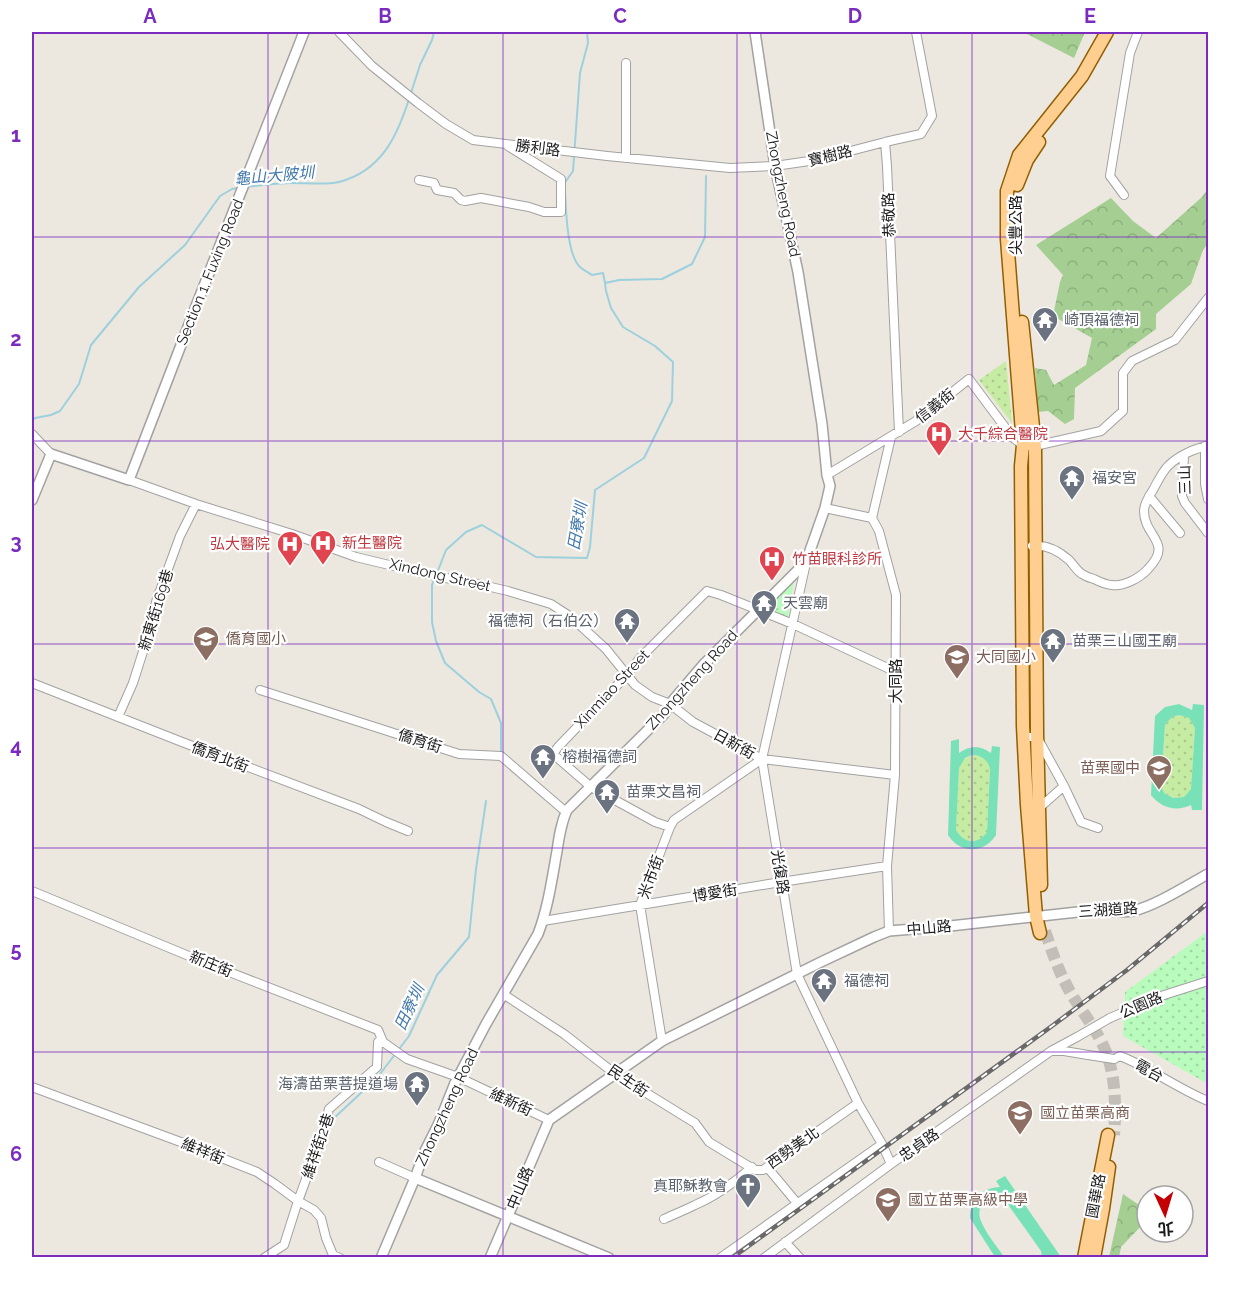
<svg xmlns="http://www.w3.org/2000/svg" width="1240" height="1289" font-family="Raleway,'Noto Sans TC',sans-serif">
<style>
.grass{fill:url(#grass-dots)}
.forest{fill:url(#forest-crowns)}
.park{fill:url(#park-dots)}
.pitch{fill:#79e1b7;fill-rule:evenodd}
.lines{fill:none;stroke-linecap:round;stroke-linejoin:round}
.stream{stroke:#9dd0dd;stroke-width:2}
.primary-tunnel{stroke:#c3bfb8;stroke-width:12;stroke-dasharray:12 6;stroke-linecap:butt}
.minor-casing{stroke:#a2a2a2;stroke-width:10}
.tertiary-casing{stroke:#a2a2a2;stroke-width:12}
.primary-casing{stroke:#915f00;stroke-width:15}
.minor{stroke:#fff;stroke-width:8}
.tertiary{stroke:#fff;stroke-width:9}
.primary{stroke:#ffcf92;stroke-width:12}
.rail-casing{stroke:#696969;stroke-width:4.5}
.rail{stroke:#fff;stroke-width:2;stroke-dasharray:7;stroke-linecap:butt}
.minor-bridge-casing{stroke:#a2a2a2;stroke-width:10;stroke-linecap:butt}
.minor-bridge{stroke:#fff;stroke-width:8}
.grid{fill:none;stroke:#7b2cbf;stroke-width:1.5;stroke-opacity:0.55}
.labels{text-anchor:middle;stroke-width:4.5;stroke-linejoin:round;paint-order:stroke}
.street-label{font-size:15px;fill:#1b1b1b;stroke:#fff}
.worship-label{font-size:15px;fill:#5b616d;stroke:#fff;text-anchor:start}
.health-label{font-size:15px;fill:#be3a42;stroke:#fff;text-anchor:start}
.education-label{font-size:15px;fill:#785e54;stroke:#fff;text-anchor:start}
.water-label{font-size:16px;font-style:italic;fill:#447aad;stroke:#fff}
.neatline{fill:none;stroke:#7b2cbf;stroke-width:2}
.grid-label{font-size:20px;text-anchor:middle;font-weight:bold;fill:#7b2cbf}
</style>
<defs>
<pattern id="grass-dots" width="8" height="8" patternUnits="userSpaceOnUse" patternTransform="scale(1.5)"><rect width="8" height="8" fill="#c6eba2"/><path d="M2 2h.1M6 6h.1" fill="none" stroke="#aac98b" stroke-width="1.8" stroke-linecap="round"/></pattern>
<pattern id="forest-crowns" width="20" height="18" patternUnits="userSpaceOnUse" patternTransform="scale(1.5)"><rect width="20" height="18" fill="#a4ce92"/><path d="M2 6a3 3 0 1 1 6 0M12 15a3 3 0 1 1 6 0" fill="none" stroke="#8db07d"/></pattern>
<pattern id="park-dots" width="8" height="8" patternUnits="userSpaceOnUse" patternTransform="scale(1.5)"><rect width="8" height="8" fill="#b8fbbd"/><path d="M2 2h.1M6 6h.1" fill="none" stroke="#9ed7a2" stroke-width="1.8" stroke-linecap="round"/></pattern>
</defs>
<rect width="100%" height="100%" fill="#ede8df"/>
<path class="grass" d="M1006,361L1012,423L979,380Z
M1179,715L1189,718L1195,728L1191,789L1184,797L1173,798L1164,793L1161,787L1165,725L1172,717Z
M972,755C981,755 988,760 990,769L987,832C978,845 964,844 956,830L959,768L962,761Z"/>
<path class="forest" d="M1023,32H1085L1074,58Z
M1208,189V243L1203,250L1191,284L1156,314V329L1075,388L1074,419L1065,424L1048,411L1038,412L1035,368L1046,370L1054,385L1086,365L1092,338L1053,316L1060,282L1063,275L1036,245L1111,198L1133,221L1156,238L1202,197Z
M1123,1194L1145,1209H1147V1220L1121,1247L1119,1257H1109Z"/>
<path class="park" d="M795,575L788,617L764,608Z
M1208,931V1084L1123,1036L1125,992Z"/>
<path class="pitch" d="M1179,704L1192,710L1193,704L1204,705L1202,810H1192L1191,805C1176,812 1161,808 1151,795L1155,716L1165,707ZM1179,715L1189,718L1195,728L1191,789L1184,797L1173,798L1164,793L1161,786L1165,725L1172,717Z
M959,739V753C970,745 980,745 991,753L992,746L1000,747L996,835C984,854 960,854 948,835L951,741ZM972,755C981,755 988,760 990,769L987,832C978,845 964,844 956,830L959,768L965,758Z
M1005,1176L1061,1257H1042L1041,1251L1009,1206C996,1191 973,1202 981,1221C986,1234 997,1246 1004,1257H995L970,1218C970,1199 982,1188 1000,1187L996,1181Z"/>
<g class="lines">
<path class="stream" d="M411,93L420,65L432,40L434,32
M564,184L573,171L580,73L588,43L587,32
M247,187C262,185 278,183 293,183C308,183 325,185 339,182C381,171 397,137 409,99
M565,192C566,210 567,255 580,267C583,270 588,272 592,275L603,273L605,283
M32,421L35,418L51,415L60,411L79,384L91,345L139,287L185,245L220,196L232,189L238,188
M437,573L446,550L466,532L482,525L536,557L587,558L590,547L595,490L644,458L672,401L673,362L655,346L623,327L611,308L606,291L605,283L619,280L662,279L692,264L705,237L706,176
M434,579L432,585V622L436,641L445,663L479,692L491,699L501,723V753
M327,1132L333,1119L377,1078L409,1036L437,975L469,937L476,869L486,801
M303,1200L312,1174"/>
<path class="primary-tunnel" d="M1045,931C1052,951 1058,970 1068,988C1080,1010 1097,1029 1106,1052C1116,1078 1116,1108 1114,1135"/>
<g class="minor-casing">
<path id="minor" d="M339,32L372,66L418,103L446,124L473,140L607,156L730,168L775,166L816,160L885,142L921,134L932,116L916,32
M626,63V158
M885,142L887,166L899,432
M419,180L434,183L437,190L454,193L461,200L465,201L481,198L529,207L544,212H561V179L508,146
M1124,195L1110,176L1130,53L1138,32
M32,434L51,454
M1205,446V484L1208,499
M1184,455L1182,496L1185,503L1208,533
M827,475L916,421L969,379L1013,438L1023,445L1035,446L1101,431L1123,411V373L1132,361L1175,340L1208,298
M129,480L196,504L292,534L356,557L439,577L465,581L508,591L551,604L571,617L606,649L635,685L652,697L670,704L693,722L762,759L895,775
M1149,496L1180,533
M825,508L872,518
M1032,546C1046,544 1059,551 1069,560C1073,564 1077,571 1082,574C1085,576 1090,578 1094,579C1100,582 1106,585 1112,585C1124,587 1141,577 1148,569C1174,542 1144,537 1144,511C1144,504 1149,496 1153,490C1157,483 1162,472 1168,466C1178,456 1195,448 1208,446
M806,563L762,759L797,974L858,1103L882,1144L891,1164
M32,683L182,742L359,809L386,822L408,831
M260,690L459,754L501,756L566,812
M118,717L133,683L147,639L158,594L160,591L180,536L196,504
M1024,737H1037L1064,786L1038,809
M1064,786L1081,822L1098,828
M670,827L655,822L591,787L553,754L558,747L627,675L640,658L707,591L721,595L793,624L896,672
M32,891L201,961L378,1030L383,1042L407,1059L458,1077L549,1120
M543,921L781,882L887,866
M889,931L887,866L895,775L896,595L879,531L872,518L891,437
M503,994L564,1034L614,1073L695,1123L709,1142L755,1170H763L858,1103
M1110,1018L1161,996L1208,981
M662,1041L640,905L670,827L674,820L762,759
M1053,1051H1064L1088,1055
M1114,1059L1120,1056C1151,1068 1178,1089 1208,1101
M32,1087L186,1144L257,1172L275,1184L298,1201L314,1210L321,1218L326,1238L333,1255L340,1258
M379,1162L415,1178
M767,1167L797,1203
M664,1219C675,1214 685,1210 695,1205C716,1196 735,1182 752,1167
M785,1242L800,1258
M264,1258L284,1245L298,1201L324,1130L329,1109L377,1067L378,1042L381,1039
M720,1258L882,1144
M764,1258L891,1164L1051,1051L1077,1037"/>
</g>
<g class="tertiary-casing">
<path id="tertiary" d="M32,500L51,454L129,480L198,301L304,32
M415,1178L609,1258
M381,1258L415,1178L425,1151L439,1123L455,1083L486,1024L538,934C548,908 552,879 557,851C559,837 561,823 567,810L664,714L670,704L704,664L806,562L825,508L830,486L827,475L822,424L798,272L775,166L755,32
M490,1258L549,1120L662,1041L823,961L874,937L889,931L950,926L1096,910C1108,911 1120,913 1133,911C1157,905 1186,886 1208,874"/>
</g>
<g class="primary-casing">
<path id="primary" d="M1017,185L1027,160L1039,142
M1022,322L1035,446L1037,733L1041,885
M1040,933L1036,916L1027,805L1023,726L1021,466L1023,445L1007,239V191L1019,155L1082,76L1107,32
M1084,1258L1108,1135
M1094,1258L1103,1209L1109,1167"/>
</g>
<use href="#minor" class="minor"/>
<use href="#tertiary" class="tertiary"/>
<use href="#primary" class="primary"/>
<g class="rail-casing">
<path id="rail" d="M732,1258L1052,1026L1127,970L1208,903"/>
</g>
<use href="#rail" class="rail"/>
<g class="minor-bridge-casing">
<path id="minor-bridge" d="M1077,1037L1110,1018
M1088,1055L1114,1059"/>
</g>
<use href="#minor-bridge" class="minor-bridge"/>
</g>
<path class="grid" d="M268,32V1258M503,32V1258M737,32V1258M972,32V1258M32,237H1208M32,441H1208M32,644H1208M32,848H1208M32,1052H1208"/>
<defs>
<g id="temple-pin" transform="scale(1.35)"><path d="M0 17L-7.5 6A9.5 9.5 0 1 1 7.5 6Z" fill="#6b7280" stroke="#fff"/><path d="M0-6L5-2H3V0L6.5 2.5H4V6H1.5V3h-3V6H-4V2.5H-6.5L-3 0V-2H-5Z" fill="#fff"/></g>
<g id="hospital-pin" transform="scale(1.35)"><path d="M0 17L-7.5 6A9.5 9.5 0 1 1 7.5 6Z" fill="#e0444e" stroke="#fff"/><path d="M-5-5h3v3.5h4V-5h3V5h-3V1.5h-4V5h-3Z" fill="#fff"/></g>
<g id="school-pin" transform="scale(1.35)"><path d="M0 17L-7.5 6A9.5 9.5 0 1 1 7.5 6Z" fill="#8d6e63" stroke="#fff"/><path d="M0-5L7-2L0 1L-7-2ZM-4 1L0 2.5L4 1V4Q0 6-4 4Z" fill="#fff"/></g>
<g id="church-pin" transform="scale(1.35)"><path d="M0 17L-7.5 6A9.5 9.5 0 1 1 7.5 6Z" fill="#6b7280" stroke="#fff"/><path d="M-1.2-6h2.4v3.5h3.3v2.4h-3.3V6h-2.4V-.1h-3.3v-2.4h3.3Z" fill="#fff"/></g>
</defs>
<g fill-rule="evenodd">
<use href="#temple-pin" x="1045" y="320"/>
<use href="#hospital-pin" x="939" y="434"/>
<use href="#temple-pin" x="1072" y="478"/>
<use href="#hospital-pin" x="323" y="543"/>
<use href="#hospital-pin" x="290" y="544"/>
<use href="#hospital-pin" x="772" y="559"/>
<use href="#temple-pin" x="764" y="603"/>
<use href="#temple-pin" x="627" y="621"/>
<use href="#school-pin" x="206" y="639"/>
<use href="#temple-pin" x="1053" y="641"/>
<use href="#school-pin" x="957" y="657"/>
<use href="#temple-pin" x="543" y="757"/>
<use href="#school-pin" x="1159" y="768"/>
<use href="#temple-pin" x="607" y="792"/>
<use href="#temple-pin" x="824" y="981"/>
<use href="#temple-pin" x="417" y="1084"/>
<use href="#school-pin" x="1020" y="1113"/>
<use href="#church-pin" x="748" y="1186"/>
<use href="#school-pin" x="888" y="1200"/>
</g>
<g class="labels">
<g class="street-label">
<text transform="translate(538 148) rotate(7)" y="5">勝利路</text>
<text transform="translate(830 156) rotate(-14)" y="5">寶樹路</text>
<text transform="translate(783 194) rotate(79)" y="5">Zhongzheng Road</text>
<text transform="translate(889 215) rotate(-92)" y="5">恭敬路</text>
<text transform="translate(1016 225) rotate(-90)" y="5">尖豐公路</text>
<text transform="translate(210 272) rotate(-68)" y="5">Section 1, Fuxing Road</text>
<text transform="translate(935 406) rotate(-38)" y="5">信義街</text>
<text transform="translate(1185 480) rotate(-92)" y="5">三山</text>
<text transform="translate(440 575) rotate(13)" y="5">Xindong Street</text>
<text transform="translate(156 610) rotate(-73)" y="5">新東街169巷</text>
<text transform="translate(692 680) rotate(-48)" y="5">Zhongzheng Road</text>
<text transform="translate(896 681) rotate(-90)" y="5">大同路</text>
<text transform="translate(612 689) rotate(-47)" y="5">Xinmiao Street</text>
<text transform="translate(420 741) rotate(18)" y="5">僑育街</text>
<text transform="translate(734 744) rotate(29)" y="5">日新街</text>
<text transform="translate(220 757) rotate(21)" y="5">僑育北街</text>
<text transform="translate(780 872) rotate(81)" y="5">光復路</text>
<text transform="translate(651 877) rotate(-69)" y="5">米市街</text>
<text transform="translate(715 893) rotate(-9)" y="5">博愛街</text>
<text transform="translate(1108 910) rotate(-4)" y="5">三湖道路</text>
<text transform="translate(929 928) rotate(-5)" y="5">中山路</text>
<text transform="translate(211 964) rotate(22)" y="5">新庄街</text>
<text transform="translate(1141 1005) rotate(-23)" y="5">公園路</text>
<text transform="translate(1149 1071) rotate(29)" y="5">電台</text>
<text transform="translate(628 1081) rotate(34)" y="5">民生街</text>
<text transform="translate(511 1102) rotate(25)" y="5">維新街</text>
<text transform="translate(447 1107) rotate(-65)" y="5">Zhongzheng Road</text>
<text transform="translate(919 1145) rotate(-35)" y="5">忠貞路</text>
<text transform="translate(318 1146) rotate(-71)" y="5">維祥街2巷</text>
<text transform="translate(793 1148) rotate(-35)" y="5">西勢美北</text>
<text transform="translate(203 1151) rotate(22)" y="5">維祥街</text>
<text transform="translate(520 1188) rotate(-67)" y="5">中山路</text>
<text transform="translate(1096 1196) rotate(-79)" y="5">國華路</text>
</g>
<g class="worship-label">
<text x="1064" y="325">崎頂福德祠</text>
<text x="1092" y="483">福安宮</text>
<text x="783" y="608">天雲廟</text>
<text x="608" y="626" text-anchor="end">福德祠（石伯公）</text>
<text x="1072" y="646">苗栗三山國王廟</text>
<text x="562" y="762">榕樹福德詞</text>
<text x="626" y="797">苗栗文昌祠</text>
<text x="844" y="986">福德祠</text>
<text x="398" y="1089" text-anchor="end">海濤苗栗菩提道場</text>
<text x="728" y="1191" text-anchor="end">真耶穌教會</text>
</g>
<g class="health-label">
<text x="958" y="439">大千綜合醫院</text>
<text x="342" y="548">新生醫院</text>
<text x="270" y="549" text-anchor="end">弘大醫院</text>
<text x="792" y="564">竹苗眼科診所</text>
</g>
<g class="education-label">
<text x="226" y="644">僑育國小</text>
<text x="976" y="662">大同國小</text>
<text x="1140" y="773" text-anchor="end">苗栗國中</text>
<text x="1040" y="1118">國立苗栗高商</text>
<text x="908" y="1205">國立苗栗高級中學</text>
</g>
<g class="water-label">
<text transform="translate(274 175) rotate(-5)" y="6">龜山大陂圳</text>
<text transform="translate(577 526) rotate(-80)" y="6">田寮圳</text>
<text transform="translate(409 1007) rotate(-65)" y="6">田寮圳</text>
</g>
</g>
<rect width="1240" height="1289" fill="none" stroke="#ffffff" stroke-width="66"/>
<g transform="translate(1165 1214) rotate(176)"><circle r="28" fill="#ffffff" stroke="#a4a4a4" stroke-width="1.5"/>
<path d="M0-4.5L10 22L0 15L-10 22Z" fill="#c50003"/>
<text y="-9" font-size="16" font-weight="bold" text-anchor="middle" fill="#1b1b1b">北</text>
</g>
<rect x="33" y="33" width="1174" height="1223" class="neatline"/>
<g class="grid-label">
<text x="150" y="23">A</text>
<text x="385" y="23">B</text>
<text x="620" y="23">C</text>
<text x="855" y="23">D</text>
<text x="1090" y="23">E</text>
<text x="16" y="142">1</text>
<text x="16" y="346">2</text>
<text x="16" y="549">3</text>
<text x="16" y="753">4</text>
<text x="16" y="957">5</text>
<text x="16" y="1161">6</text>
</g>
</svg>
